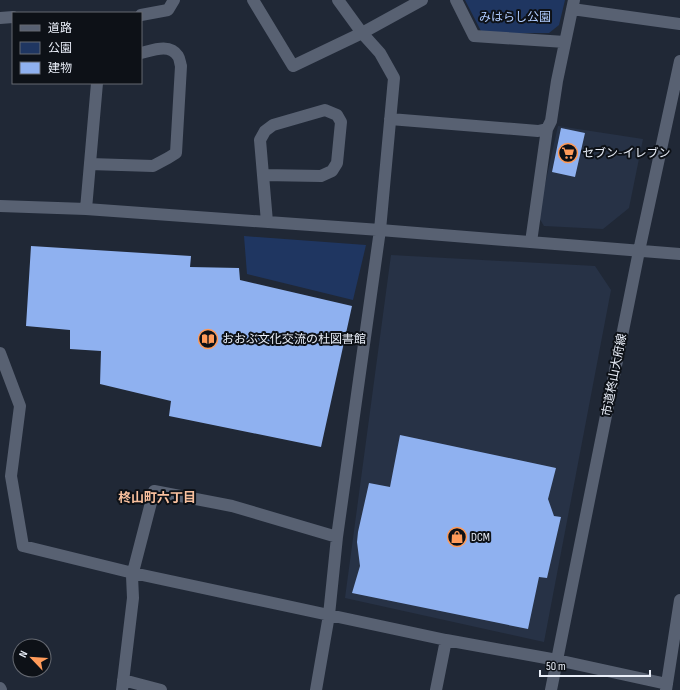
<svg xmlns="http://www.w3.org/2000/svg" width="680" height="690" font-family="'Sofia Sans Condensed','Noto Sans JP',sans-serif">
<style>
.built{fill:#273246}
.green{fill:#1f3661}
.building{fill:#8fb1f0}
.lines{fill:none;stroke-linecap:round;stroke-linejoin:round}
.minor{stroke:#586172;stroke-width:12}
.labels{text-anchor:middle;stroke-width:4;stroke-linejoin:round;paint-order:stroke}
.park-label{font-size:12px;fill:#b1cdff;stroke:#0d1117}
.poi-label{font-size:12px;fill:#e9eef8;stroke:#0d1117;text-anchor:start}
.street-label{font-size:12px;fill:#e9eef8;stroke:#0d1117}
.neighbourhood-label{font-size:13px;font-weight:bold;fill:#f9c09e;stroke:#0d1117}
</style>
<rect width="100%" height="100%" fill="#202836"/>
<path class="built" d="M558,126L643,139L629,208L603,229L544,226L538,216Z
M391,255L595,266L611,290L544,642L345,598Z"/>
<path class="green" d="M465,0H565L559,25L549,33H482Z
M244,236L366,245L353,300L247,274Z"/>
<path class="building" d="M561,128L585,133L575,177L552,172Z
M31,246L191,256L190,267L239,268L240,280L352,306L321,447L169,416L171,401L100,384L101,351L70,349V330L26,326Z
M400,435L556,468L548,499L554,516L561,517L547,578L539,577L528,629L352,593L360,566L357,542L358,532L369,483L390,487Z"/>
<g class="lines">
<path class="minor" d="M253,0L293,66L362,33L422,0
M456,0L474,36L565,42
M572,9L680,24
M141,15L168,10L174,0
M0,18L13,17
M390,119L538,131L547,129L551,121L557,81L574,0
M90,164L153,166L168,158L176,153L181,66C180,63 180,59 178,56C170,43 153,50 141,53
M263,175L321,176L332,171L337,163L341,122L337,115L325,110L273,125L265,131L260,140L267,222
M0,206L86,209L380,230L680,254
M86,209L97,83
M531,242L547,129
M0,353L20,406L11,476L23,546L133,573L329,615L446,640L557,660L667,684
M123,680L161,690
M0,688L1,690
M122,690L133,598L132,576L154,491L232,506L337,537
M316,690L329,615L337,537L380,230L394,78L380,53L362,33L338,0
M436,690L446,640
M551,690L639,251L680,61
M666,690L680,600"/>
</g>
<defs>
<g id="supermarket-ring" transform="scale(1)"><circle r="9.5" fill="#0d1117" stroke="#ff9b5a" stroke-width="1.5"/><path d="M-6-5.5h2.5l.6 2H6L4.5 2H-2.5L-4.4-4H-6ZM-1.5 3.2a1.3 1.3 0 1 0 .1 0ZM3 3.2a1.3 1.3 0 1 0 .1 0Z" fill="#ff9b5a"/></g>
<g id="library-ring" transform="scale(1)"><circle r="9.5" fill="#0d1117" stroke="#ff9b5a" stroke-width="1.5"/><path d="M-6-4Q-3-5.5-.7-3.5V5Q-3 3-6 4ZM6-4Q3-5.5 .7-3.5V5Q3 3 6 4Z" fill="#ff9b5a"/></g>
<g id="shop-ring" transform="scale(1)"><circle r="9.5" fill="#0d1117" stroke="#ff9b5a" stroke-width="1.5"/><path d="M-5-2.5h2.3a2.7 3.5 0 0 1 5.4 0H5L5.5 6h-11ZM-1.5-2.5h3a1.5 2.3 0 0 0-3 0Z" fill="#ff9b5a"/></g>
</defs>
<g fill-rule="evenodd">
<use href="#supermarket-ring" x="568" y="153"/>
<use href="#library-ring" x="208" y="339"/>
<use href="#shop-ring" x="457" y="537"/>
</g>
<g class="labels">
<g class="park-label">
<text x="515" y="21">みはらし公園</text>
</g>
<g class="poi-label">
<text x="582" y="157">セブン-イレブン</text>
<text x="222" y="343">おおぶ文化交流の杜図書館</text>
<text x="471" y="541">DCM</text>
</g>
<g class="street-label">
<text transform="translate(614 375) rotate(-79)" y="4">市道柊山大府線</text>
</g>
<g class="neighbourhood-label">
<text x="157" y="502">柊山町六丁目</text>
</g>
</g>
<rect x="12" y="12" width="130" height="72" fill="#0d1117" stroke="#656971"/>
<rect x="20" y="25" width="20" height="6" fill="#586172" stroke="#656971"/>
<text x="48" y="32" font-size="12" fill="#e9eef8">道路</text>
<rect x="20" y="42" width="20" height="12" fill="#1f3661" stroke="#656971"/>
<text x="48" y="52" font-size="12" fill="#e9eef8">公園</text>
<rect x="20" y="62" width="20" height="12" fill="#8fb1f0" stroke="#656971"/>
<text x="48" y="72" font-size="12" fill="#e9eef8">建物</text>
<g transform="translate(32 658) rotate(295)"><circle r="19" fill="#0d1117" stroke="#656971"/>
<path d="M0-3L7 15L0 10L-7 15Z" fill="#ff9b5a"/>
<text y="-6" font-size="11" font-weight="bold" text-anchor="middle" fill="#e9eef8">N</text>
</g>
<path d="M540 670v6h110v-6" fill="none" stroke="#e9eef8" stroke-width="2"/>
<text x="546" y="670" font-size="12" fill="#e9eef8" stroke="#0d1117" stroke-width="3" paint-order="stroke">50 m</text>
</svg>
